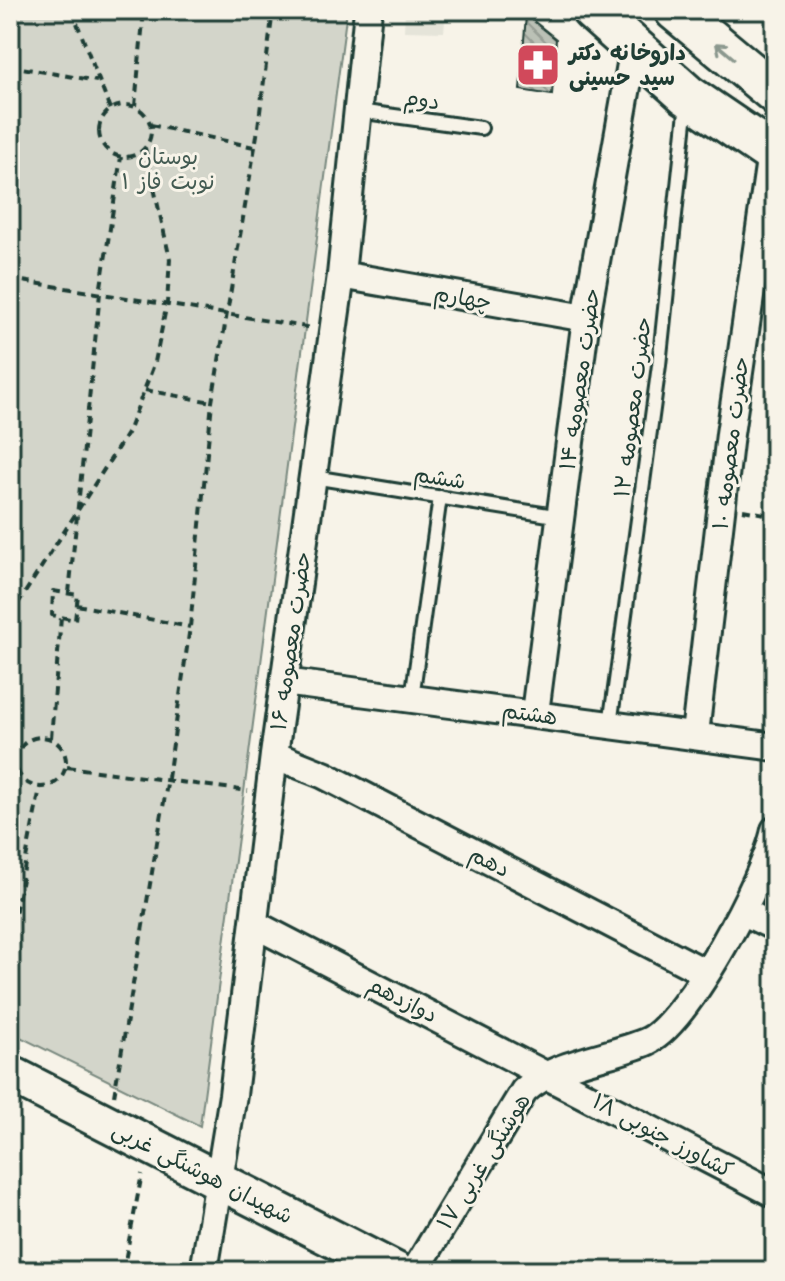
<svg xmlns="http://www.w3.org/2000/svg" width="785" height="1281" font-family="'Architects Daughter','Playpen Sans Arabic',sans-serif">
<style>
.built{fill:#e5e4d9}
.park{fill:#d3d5ca;stroke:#79897f;stroke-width:2}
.building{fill:url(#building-back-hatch);stroke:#1f3d34;stroke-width:2}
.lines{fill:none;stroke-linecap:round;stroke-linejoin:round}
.lane-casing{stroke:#1f3d34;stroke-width:18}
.street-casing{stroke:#1f3d34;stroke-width:32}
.secondary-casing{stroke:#1f3d34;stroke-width:42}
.primary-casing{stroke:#1f3d34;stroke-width:46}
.path{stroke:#1f3d34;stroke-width:4;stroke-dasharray:8 6;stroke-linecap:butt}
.lane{stroke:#f7f3e8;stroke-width:12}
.street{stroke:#f7f3e8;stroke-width:26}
.secondary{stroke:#f7f3e8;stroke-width:36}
.primary{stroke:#f7f3e8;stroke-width:40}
.oneway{stroke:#8b988e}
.labels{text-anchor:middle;stroke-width:6;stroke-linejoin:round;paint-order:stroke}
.poi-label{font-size:22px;font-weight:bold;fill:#1f3d34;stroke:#f7f3e8;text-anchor:start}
.street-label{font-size:22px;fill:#1f3d34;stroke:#f7f3e8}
.park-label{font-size:22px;fill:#435b52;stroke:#f7f3e8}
</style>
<defs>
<pattern id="building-back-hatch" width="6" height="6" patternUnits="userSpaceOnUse" patternTransform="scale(2)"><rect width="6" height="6" fill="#bbc1b6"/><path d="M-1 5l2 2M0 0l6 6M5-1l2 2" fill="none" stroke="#979e95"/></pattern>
</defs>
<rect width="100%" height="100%" fill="#f7f3e8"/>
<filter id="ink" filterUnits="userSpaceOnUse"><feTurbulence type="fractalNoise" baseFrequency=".0125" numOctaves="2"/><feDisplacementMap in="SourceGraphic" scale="16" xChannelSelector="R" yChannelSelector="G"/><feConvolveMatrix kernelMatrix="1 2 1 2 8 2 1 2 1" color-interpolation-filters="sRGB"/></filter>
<g filter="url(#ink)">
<path class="built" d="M405,10H446L444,32L404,31Z"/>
<path class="park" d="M16,10H347L200,1126L10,1032V54Z"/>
<path class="building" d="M526,15L556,39L552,95L520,90Z"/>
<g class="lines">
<g class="lane-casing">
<path id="lane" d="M358,111L481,128
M313,477L561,517
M412,698L440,497
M610,725L659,365L687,102"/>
</g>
<g class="street-casing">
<path id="street" d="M341,275L586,318
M284,682L775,747
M535,713L586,318L634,47
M695,734L730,434L771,153
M274,755L324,775L704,972
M744,912L775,927
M254,924L775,1194
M204,1271L233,1095L274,755L341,275L368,10
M415,1271L524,1091C555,1062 609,1058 648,1041C688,1022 766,876 775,830"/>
</g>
<g class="secondary-casing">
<path id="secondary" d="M10,1074L396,1271"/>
</g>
<g class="primary-casing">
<path id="primary" d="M592,10L687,95L775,155
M675,10L775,93"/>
</g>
<path class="path" d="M72,10L110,109
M10,66L97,81
M99 131a26 26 0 1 1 52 0a26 26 0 1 1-52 0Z
M135,106L144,10
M151,125L254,147
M10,279L312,328
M145,390L212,402
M743,510L775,516
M53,591L78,595L75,620L52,615Z
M69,593L100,293L121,157
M77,605L190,627
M10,616L128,432L155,362L167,303L170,259L145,148
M16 762a25 25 0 1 1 50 0a25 25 0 1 1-50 0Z
M51,738L61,617
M67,767L248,791
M10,940L40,788
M114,1096L168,778L190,627L212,402L257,135L273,10
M123,1271L142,1174"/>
<use href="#lane" class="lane"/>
<use href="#street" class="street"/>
<use href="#secondary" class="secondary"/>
<use href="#primary" class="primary"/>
</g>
<defs><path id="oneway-shaft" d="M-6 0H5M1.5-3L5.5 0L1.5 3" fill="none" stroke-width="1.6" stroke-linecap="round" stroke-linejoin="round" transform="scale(2)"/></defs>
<use class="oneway" href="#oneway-shaft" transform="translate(725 51) rotate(-140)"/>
</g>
<defs>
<g id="pharmacy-square" transform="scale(2.3)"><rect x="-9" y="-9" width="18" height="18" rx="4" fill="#d1495b" stroke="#f7f3e8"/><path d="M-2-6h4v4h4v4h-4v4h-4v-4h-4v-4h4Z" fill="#fff"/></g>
</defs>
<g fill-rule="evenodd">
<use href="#pharmacy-square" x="538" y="65"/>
</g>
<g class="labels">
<g class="poi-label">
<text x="569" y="60">داروخانه دکتر<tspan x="569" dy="25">سید حسینی</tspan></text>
</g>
<g class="street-label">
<text transform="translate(422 99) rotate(8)" y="8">دوم</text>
<text transform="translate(463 297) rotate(10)" y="8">چهارم</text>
<text transform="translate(579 379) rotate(-82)" y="8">حضرت معصومه ۱۴</text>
<text transform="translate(632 407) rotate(-83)" y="8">حضرت معصومه ۱۲</text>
<text transform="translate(730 443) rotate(-83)" y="8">حضرت معصومه ۱۰</text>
<text transform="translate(440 477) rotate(9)" y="8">ششم</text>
<text transform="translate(290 641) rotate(-82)" y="8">حضرت معصومه ۱۶</text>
<text transform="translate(530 713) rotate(8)" y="8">هشتم</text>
<text transform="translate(490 861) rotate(27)" y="8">دهم</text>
<text transform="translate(403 999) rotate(27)" y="8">دوازدهم</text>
<text transform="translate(663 1135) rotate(28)" y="8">کشاورز جنوبی ۱۸</text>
<text transform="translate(483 1161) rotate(-58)" y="8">هوشنگی غربی ۱۷</text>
<text transform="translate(203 1172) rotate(27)" y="8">شهیدان هوشنگی غربی</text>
</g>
<g class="park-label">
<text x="168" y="164">بوستان<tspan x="168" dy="25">نوبت فاز ۱</tspan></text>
</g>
</g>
<rect width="785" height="1281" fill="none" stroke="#f7f3e8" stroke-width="40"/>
<rect x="20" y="20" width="745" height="1241" fill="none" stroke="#1f3d34" stroke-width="3" filter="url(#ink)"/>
</svg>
